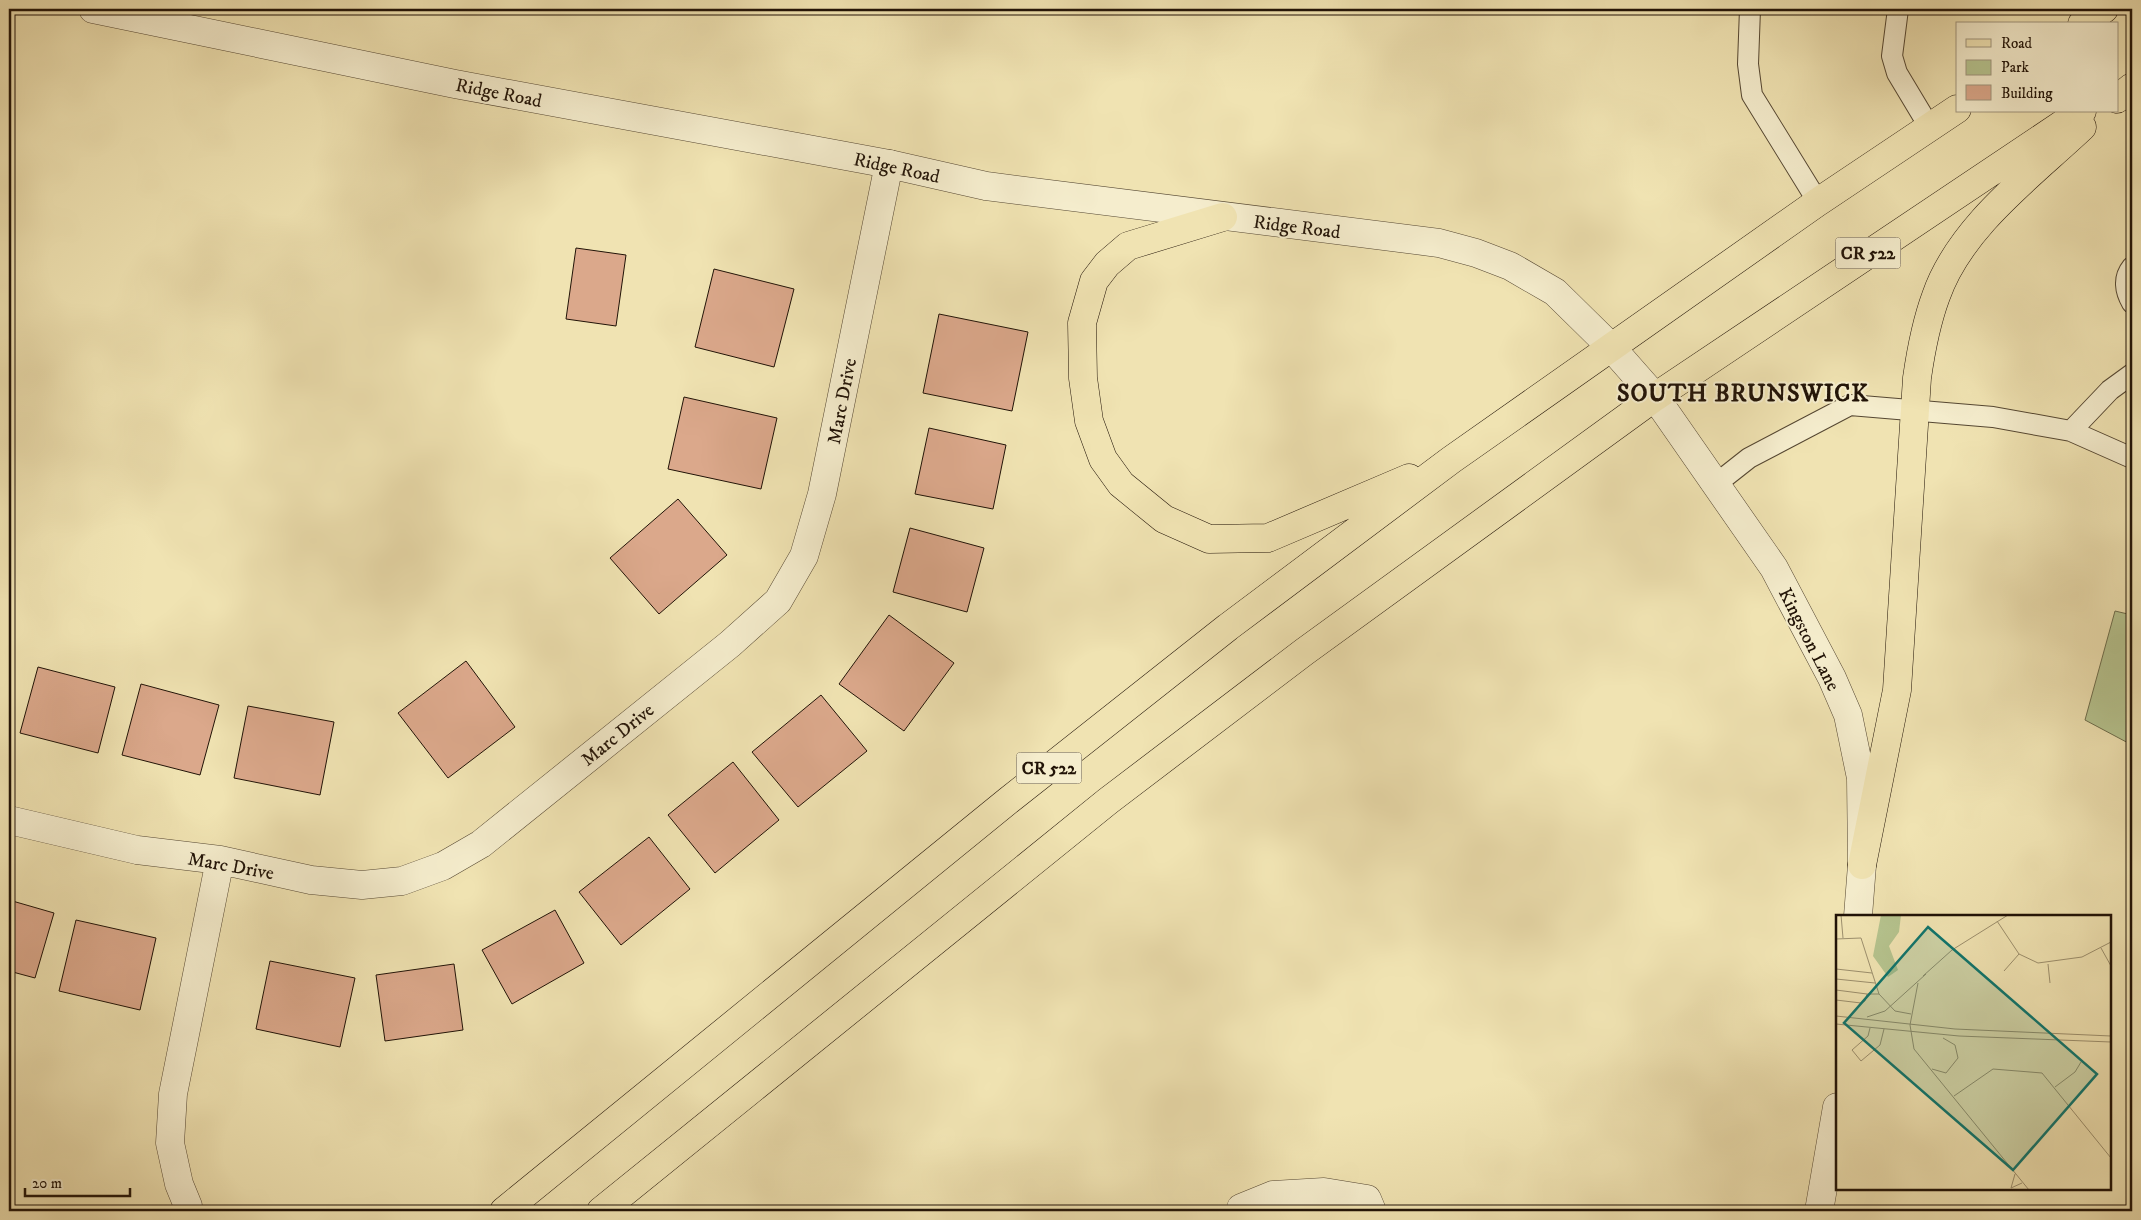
<svg xmlns="http://www.w3.org/2000/svg" width="2141" height="1220" font-family="'IM FELL DW Pica',serif">
<style>
.green{fill:#b6c48f;stroke:#6c6c4b}
.building{fill:#dba88b;stroke:#211307}
.lines{fill:none;stroke-linecap:round;stroke-linejoin:round}
.service-casing{stroke:#554732;stroke-width:22}
.minor-casing{stroke:#554732;stroke-width:29}
.tertiary-casing{stroke:#554732;stroke-width:29}
.primary-casing{stroke:#211307;stroke-width:29}
.service{stroke:#f5edcd;stroke-width:20}
.minor{stroke:#f5edcd;stroke-width:28}
.tertiary{stroke:#f5edcd;stroke-width:28}
.primary{stroke:#f0e3b2;stroke-width:28}
.labels{text-anchor:middle;stroke-width:4;stroke-linejoin:round;paint-order:stroke}
.shield{fill:#f5edcd;stroke:#615442;stroke-width:1}
.shield-label{font-size:18px;font-weight:bold;fill:#211307}
.street-label{font-size:19px;fill:#211307;stroke:#f5edcd}
.district-label{font-size:24px;font-weight:bold;letter-spacing:1px;fill:#211307;stroke:#f5edcd}
.inset-road{fill:none;stroke:#9d906e;stroke-width:1}
.view{fill:#0f766e;fill-opacity:0.15;stroke:#0f766e;stroke-width:2.5}
.inset-edge{fill:none;stroke:#211307;stroke-width:2.5}
</style>
<rect width="100%" height="100%" fill="#f0e3b2"/>
<filter id="stains"><feTurbulence type="fractalNoise" baseFrequency=".004" numOctaves="4"/><feColorMatrix values="0 0 0 0 .2 0 0 0 0 .09 0 0 0 0 .02 0 0 0 .5 -.17"/></filter>
<radialGradient id="worn" r=".72"><stop offset=".6" stop-color="#630" stop-opacity="0"/><stop offset="1" stop-color="#630" stop-opacity=".3"/></radialGradient>
<path class="green" d="M2115,611L2132,615V745L2085,720Z"/>
<path class="building" d="M576,248L626,255L616,326L566,319Z
M714,269L794,289L774,367L695,347Z
M939,314L1028,332L1012,411L923,393Z
M684,397L777,418L761,489L668,469Z
M929,428L1006,445L993,509L915,494Z
M678,499L727,555L659,614L610,558Z
M910,528L984,548L967,612L893,592Z
M889,615L954,663L904,731L839,684Z
M466,661L515,727L448,778L398,713Z
M38,667L115,687L98,753L20,733Z
M141,684L219,705L200,775L122,755Z
M821,695L867,751L798,807L752,752Z
M248,706L334,722L320,795L234,778Z
M733,762L779,820L715,873L668,815Z
M649,837L690,889L621,945L579,892Z
M9,900L54,913L35,978L9,971Z
M555,910L584,963L512,1004L482,950Z
M76,920L156,938L140,1010L59,991Z
M270,961L355,978L340,1047L256,1029Z
M454,964L463,1030L385,1041L376,975Z"/>
<g class="lines">
<g class="service-casing">
<path id="service" d="M1750,9L1748,64L1752,95L1818,202
M1898,9L1892,56L1897,73L1930,128
M2132,267C2123,278 2125,291 2132,303
M2071,431L2132,458
M1716,484L1749,458L1850,405L1993,417L2071,431L2110,390L2132,374"/>
</g>
<g class="minor-casing">
<path id="minor" d="M9,820L137,850L220,860L311,880L362,885L402,881L443,866L481,844L730,644L778,601L804,556L822,494L889,164
M188,1206L179,1184L170,1143L173,1094L220,860
M1241,1211V1208L1273,1195L1324,1192L1367,1199L1372,1211"/>
</g>
<g class="tertiary-casing">
<path id="tertiary" d="M93,9L455,84L889,164L986,186L1439,243L1476,253L1510,266L1555,292L1611,347L1655,397L1774,568L1832,678L1848,715L1861,778L1862,865L1858,916
M1819,1211L1837,1107"/>
</g>
<g class="primary-casing">
<path id="primary" d="M2082,24L2104,9
M2117,99L2132,87
M1223,217L1128,246L1107,264L1094,281L1082,323L1083,378L1089,421L1103,459L1121,484L1164,519L1209,539L1268,538L1409,478
M1862,865L1897,690L1917,378C1921,350 1926,323 1936,296C1960,227 2030,176 2082,127
M504,1211L1009,800L1228,627L1451,460L1818,202L1957,109
M601,1211L1108,801L1304,652L1655,397L2082,111"/>
</g>
<use href="#service" class="service"/>
<use href="#minor" class="minor"/>
<use href="#tertiary" class="tertiary"/>
<use href="#primary" class="primary"/>
</g>
<g class="labels">
<g class="shield">
<rect x="1835.5" y="237.5" width="65" height="31" rx="4"/>
<rect x="1016.5" y="752.5" width="65" height="31" rx="4"/>
</g>
<g class="shield-label">
<text x="1868" y="259">CR 522</text>
<text x="1049" y="774">CR 522</text>
</g>
<g class="street-label">
<text transform="translate(499 92) rotate(11)" y="7">Ridge Road</text>
<text transform="translate(897 167) rotate(12)" y="7">Ridge Road</text>
<text transform="translate(1297 226) rotate(7)" y="7">Ridge Road</text>
<text transform="translate(841 401) rotate(-79)" y="7">Marc Drive</text>
<text transform="translate(1810 639) rotate(63)" y="7">Kingston Lane</text>
<text transform="translate(617 734) rotate(-39)" y="7">Marc Drive</text>
<text transform="translate(231 865) rotate(10)" y="7">Marc Drive</text>
</g>
<g class="district-label">
<text x="1743" y="401">SOUTH BRUNSWICK</text>
</g>
</g>
<g transform="translate(1836 915)">
<rect width="275" height="275" fill="#f0e3b2"/>
<path d="M45,0H65L63,17L53,31L62,55L52,62L37,41Z" fill="#b6c48f"/>
<path class="inset-road" d="M5,0L7,23M161,6L183,39L202,48L246,42L275,27M0,24L25,23L43,79M265,33L275,51M212,49L214,68M0,54L36,58M168,56L183,39M87,61L116,35L172,0M0,64L39,68M82,68L74,110L78,134L193,275M0,75L31,79M0,85L25,88L29,86L31,79H43L59,96L75,99M0,101L119,114L275,121M31,102L49,96L90,59M0,109L123,121L275,127M34,113L32,121L16,135L25,146L44,130L48,114M96,154L110,158L122,143L119,130L107,123M219,172L239,157L245,147M118,181L157,154L206,158L275,243M179,259L175,273L186,268"/>
<path class="view" d="M92,12L261,159L177,255L8,108Z"/>
<rect width="275" height="275" class="inset-edge"/>
</g>
<rect width="2141" height="1220" fill="none" stroke="#f0e3b2" stroke-width="30"/>
<rect x="10" y="10" width="2121" height="1200" fill="none" stroke="#211307" stroke-width="2.5"/>
<rect x="15" y="15" width="2111" height="1190" fill="none" stroke="#211307"/>
<rect x="1956" y="22" width="162" height="90" fill="#f5edcd" stroke="#a0967e"/>
<rect x="1966" y="39" width="25" height="8" fill="#f0e3b2" stroke="#a0967e"/>
<text x="2001" y="48" font-size="15" fill="#211307">Road</text>
<rect x="1966" y="60" width="25" height="15" fill="#b6c48f" stroke="#a0967e"/>
<text x="2001" y="72" font-size="15" fill="#211307">Park</text>
<rect x="1966" y="85" width="25" height="15" fill="#dba88b" stroke="#a0967e"/>
<text x="2001" y="98" font-size="15" fill="#211307">Building</text>
<path d="M25 1188v8h105v-8" fill="none" stroke="#211307" stroke-width="2.5"/>
<text x="32" y="1188" font-size="15" fill="#211307" stroke="#f5edcd" stroke-width="4" paint-order="stroke">20 m</text>
<rect width="100%" height="100%" filter="url(#stains)"/>
<rect width="100%" height="100%" fill="url(#worn)"/>
</svg>
